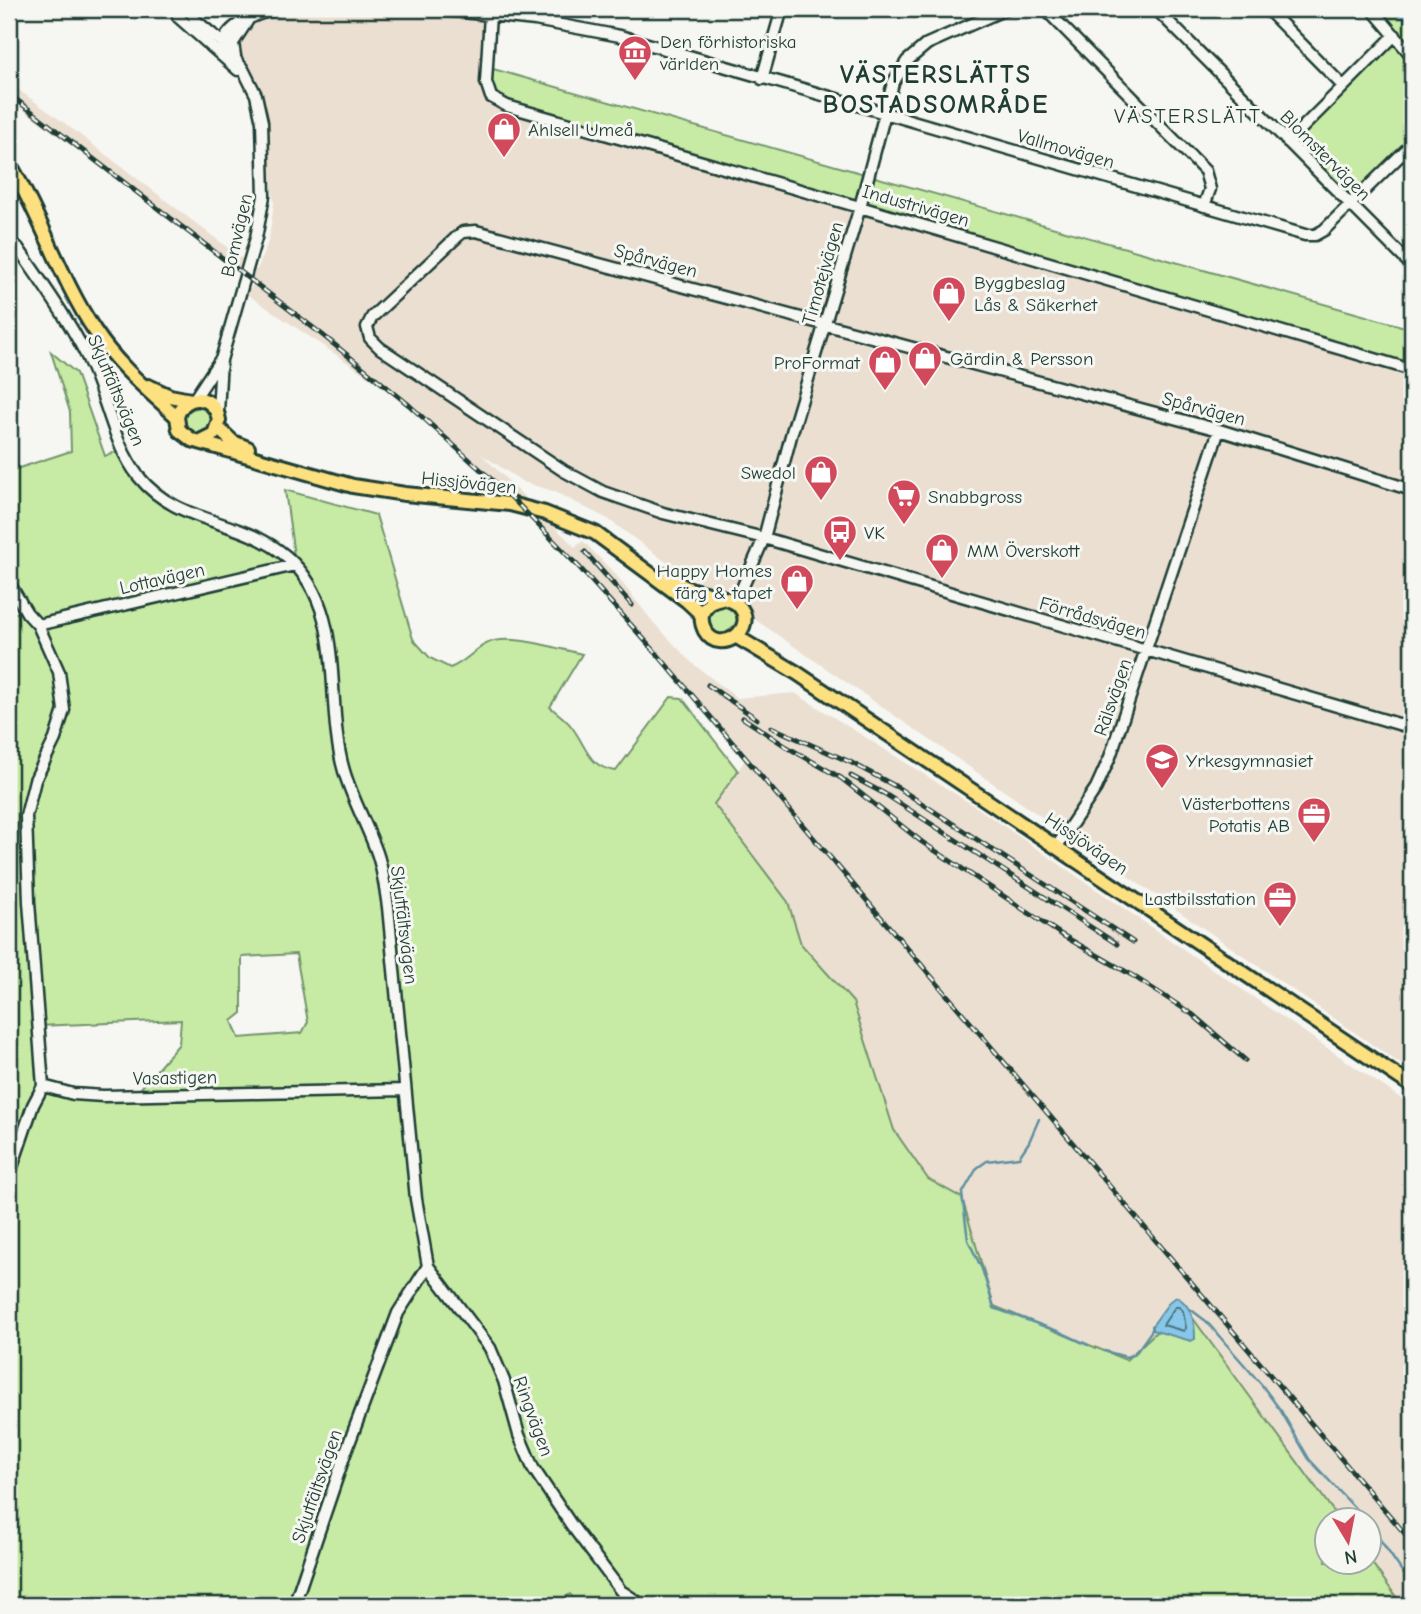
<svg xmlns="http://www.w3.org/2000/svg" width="1421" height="1614" font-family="'Comic Neue',sans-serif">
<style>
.built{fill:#ebdfd1}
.green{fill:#c7eba5;stroke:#73946c;stroke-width:2;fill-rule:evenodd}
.water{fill:#88c7e9;stroke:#5e90a1;stroke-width:2}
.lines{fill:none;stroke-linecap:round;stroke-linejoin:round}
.shore{stroke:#49747c;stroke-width:2}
.stream{stroke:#5e90a1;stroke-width:2.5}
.river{stroke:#88c7e9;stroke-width:14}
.minor-casing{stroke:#1f3d34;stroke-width:15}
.major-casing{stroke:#1f3d34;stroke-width:18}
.minor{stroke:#f6f6f2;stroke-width:10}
.major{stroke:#fde080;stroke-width:12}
.rail-casing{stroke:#1f3d34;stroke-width:5}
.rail{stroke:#f6f6f2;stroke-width:2.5;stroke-dasharray:8;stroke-linecap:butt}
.labels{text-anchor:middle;stroke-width:6;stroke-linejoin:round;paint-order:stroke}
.poi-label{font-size:19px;fill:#1f3d34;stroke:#f6f6f2;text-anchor:start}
.street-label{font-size:19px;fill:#1f3d34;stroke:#f6f6f2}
.neighbourhood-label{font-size:21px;letter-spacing:2px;fill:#1f3d34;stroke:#f6f6f2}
.district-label{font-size:26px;font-weight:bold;letter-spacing:2px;fill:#1f3d34;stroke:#f6f6f2}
</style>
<rect width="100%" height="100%" fill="#f6f6f2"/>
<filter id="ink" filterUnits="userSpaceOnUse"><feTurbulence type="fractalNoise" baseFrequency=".0143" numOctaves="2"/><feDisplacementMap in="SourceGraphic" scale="14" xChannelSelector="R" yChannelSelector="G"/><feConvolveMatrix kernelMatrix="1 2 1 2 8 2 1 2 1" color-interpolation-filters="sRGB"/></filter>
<g filter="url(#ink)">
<path class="built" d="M277,9H436L490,14L486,67L1412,363V1072L689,574L677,570L608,519L553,491L523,482L481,454L575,547L583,541L616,575L653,622L692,663L737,698L795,693L976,807L1412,1106V1605H1402L1369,1559L1368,1520L1339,1519L1184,1307L1126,1360L994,1306L962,1198L928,1179L894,1130L853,1002L800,944L788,902L714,804L746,759L575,562L454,444L401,399L241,290L251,289L253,282L9,99V83L63,122L257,270L269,239L274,203L262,122L233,50L249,20Z"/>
<path class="green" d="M1379,9H1412V139L1352,196L1298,151L1299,134L1400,33Z
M486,67L1412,329V370L497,102Z
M51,352L76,373L105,456L123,449L150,490L247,532L295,563L285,490L376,515L413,639L430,658L450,668C464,663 473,651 486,644C508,632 557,649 582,654L550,707C557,713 566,719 571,726C587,746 587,767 616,771L671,697L682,698L738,771L714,804L788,902L801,944L853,1002L894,1130L928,1179L962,1198L994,1306L1126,1360L1184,1306L1339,1519L1326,1520V1562H1368L1369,1559L1402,1605H579L570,1594L554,1605H9V613H26L9,581V504C17,493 9,482 13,470L71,451L70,412ZM296,954L308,1022L302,1033L239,1038L232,1021L242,1013V957ZM181,1020L179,1044L135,1095L73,1094L43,1086L38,1026Z
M184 422a14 14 0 1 1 28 0a14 14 0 1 1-28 0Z
M709 621a14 14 0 1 1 28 0a14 14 0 1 1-28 0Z"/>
<path class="water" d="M1177,1297C1192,1306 1195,1322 1195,1339L1191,1341L1152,1330V1326L1170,1301Z"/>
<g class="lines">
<path class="shore" d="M1175,1307H1179L1183,1311L1186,1328L1184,1331L1163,1325Z"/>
<path class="stream" d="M1039,1119L1029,1142L1019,1157L987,1161L977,1168L962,1194L968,1240L982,1269L994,1308L1060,1332L1088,1345
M1190,1309L1206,1321L1261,1384L1281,1411L1309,1459L1366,1520
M1105,1351L1126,1357L1135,1354L1152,1330
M1368,1522L1412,1586"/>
<path class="river" d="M1400,9L1412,17"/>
<g class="minor-casing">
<path id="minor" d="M190,9L195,20L223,43L243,69L256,95L262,122L264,196L256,238L221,360L218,412
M436,9L535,20L620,36L1305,235H1315L1324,230L1412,144
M1045,9L1205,171L1210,189L1204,206
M1156,9L1412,266
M1267,9L1343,86
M1372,9L1412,56
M490,14L486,82L491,97L507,106L870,210L1412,370
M178,17L238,70
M223,50C221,26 258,13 277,9
M235,56L233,43L248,20
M762,79L782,9
M1288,142L1395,35
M1404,152L1412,159
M9,241L18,248C42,283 77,331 93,370C108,405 115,447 139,477C178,525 241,518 286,556C349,610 323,700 344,771C352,798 366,823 376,850C383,868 385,888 388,907L416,1199L428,1266L398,1313L345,1454L294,1605
M195,398L220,360
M1412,490L1219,430L476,231L463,232L458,236L372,317L367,327L370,338L380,348L564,471L603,492L663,513L764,538L1412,728
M9,583L27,613L38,625L51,654L59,672L64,710L55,739L35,780L26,816L29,902L43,1086
M736,602L764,538L792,432L860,207L893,83L907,61L927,44L1006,9
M38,625L295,565
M1057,846L1096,788L1110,757L1219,430
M43,1086L73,1094L103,1096L405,1090
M9,1176L33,1105L43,1086
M428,1266L490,1348L504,1381L519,1435L533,1468L572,1526L621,1591L642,1605"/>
</g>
<g class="major-casing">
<path id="major" d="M9,163C42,217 61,281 95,331C117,365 148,390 177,417
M148,386L170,396L191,400
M218,428L233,442L248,448
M200,441L214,434L219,420C215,394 184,391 177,417L179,430L192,440L353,486L405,494L510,504L545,513L595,533L687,601L702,615
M664,575C673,581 682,587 693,590C704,594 732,597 739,606C759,628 720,657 705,631C703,627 701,620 702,615C704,606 713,600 722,599
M737,637L797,673L1412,1086"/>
</g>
<use href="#minor" class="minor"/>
<use href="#major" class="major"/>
<g class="rail-casing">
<path id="rail" d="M9,94L320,333L409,405L512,498L579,567L658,655L1412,1542
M585,552L632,605
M708,685L757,719
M743,718L787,747L841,778L922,842L1062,935L1130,974L1192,1014L1245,1060
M771,727L850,762L897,787L1133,942
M851,776L885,794L1117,944"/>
</g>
<use href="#rail" class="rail"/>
</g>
</g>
<defs>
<g id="museum-pin" transform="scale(1.75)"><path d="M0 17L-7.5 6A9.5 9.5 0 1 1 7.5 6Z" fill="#d1495b" stroke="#f6f6f2"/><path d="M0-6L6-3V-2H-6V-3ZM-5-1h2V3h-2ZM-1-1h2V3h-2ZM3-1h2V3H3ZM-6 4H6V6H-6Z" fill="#fff"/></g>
<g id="shop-pin" transform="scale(1.75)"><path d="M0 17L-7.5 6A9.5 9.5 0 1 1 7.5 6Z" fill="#d1495b" stroke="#f6f6f2"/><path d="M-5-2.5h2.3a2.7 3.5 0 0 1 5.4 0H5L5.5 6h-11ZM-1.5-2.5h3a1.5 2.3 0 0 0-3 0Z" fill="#fff"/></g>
<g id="supermarket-pin" transform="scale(1.75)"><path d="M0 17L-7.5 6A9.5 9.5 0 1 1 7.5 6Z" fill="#d1495b" stroke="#f6f6f2"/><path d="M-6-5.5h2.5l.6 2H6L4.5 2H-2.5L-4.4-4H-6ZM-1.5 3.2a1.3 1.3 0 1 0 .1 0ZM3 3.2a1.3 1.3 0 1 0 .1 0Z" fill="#fff"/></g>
<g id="bus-pin" transform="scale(1.75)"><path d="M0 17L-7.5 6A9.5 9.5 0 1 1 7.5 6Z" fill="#d1495b" stroke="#f6f6f2"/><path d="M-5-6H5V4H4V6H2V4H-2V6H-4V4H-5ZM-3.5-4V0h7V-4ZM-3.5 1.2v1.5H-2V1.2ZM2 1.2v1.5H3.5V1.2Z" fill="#fff"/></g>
<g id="school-pin" transform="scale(1.75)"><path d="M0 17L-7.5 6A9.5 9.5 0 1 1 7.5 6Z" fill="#d1495b" stroke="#f6f6f2"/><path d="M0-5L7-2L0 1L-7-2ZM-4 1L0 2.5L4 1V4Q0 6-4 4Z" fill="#fff"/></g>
<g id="office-pin" transform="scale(1.75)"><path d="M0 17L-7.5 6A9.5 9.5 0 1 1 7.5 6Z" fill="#d1495b" stroke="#f6f6f2"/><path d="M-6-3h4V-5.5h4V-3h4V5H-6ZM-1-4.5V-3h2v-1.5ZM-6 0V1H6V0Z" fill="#fff"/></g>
</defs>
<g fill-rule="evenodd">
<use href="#museum-pin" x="635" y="52"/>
<use href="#shop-pin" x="504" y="129"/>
<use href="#shop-pin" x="949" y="293"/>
<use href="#shop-pin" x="925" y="358"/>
<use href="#shop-pin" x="885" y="362"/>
<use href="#shop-pin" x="821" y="472"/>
<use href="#supermarket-pin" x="904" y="496"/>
<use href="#bus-pin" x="840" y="532"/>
<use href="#shop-pin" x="942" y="550"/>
<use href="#shop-pin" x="797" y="581"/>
<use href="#school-pin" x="1162" y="760"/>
<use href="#office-pin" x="1314" y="814"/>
<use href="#office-pin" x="1280" y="898"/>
</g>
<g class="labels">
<g class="poi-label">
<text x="660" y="48">Den förhistoriska<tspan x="660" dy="22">världen</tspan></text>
<text x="528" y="136">Ahlsell Umeå</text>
<text x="974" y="289">Byggbeslag<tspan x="974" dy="22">Lås &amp; Säkerhet</tspan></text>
<text x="950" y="365">Gärdin &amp; Persson</text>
<text x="860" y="369" text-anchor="end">ProFormat</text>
<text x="796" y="479" text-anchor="end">Swedol</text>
<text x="928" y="503">Snabbgross</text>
<text x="864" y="539">VK</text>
<text x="967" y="557">MM Överskott</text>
<text x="772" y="577" text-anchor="end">Happy Homes<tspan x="772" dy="22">färg &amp; tapet</tspan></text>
<text x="1186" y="767">Yrkesgymnasiet</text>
<text x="1290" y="810" text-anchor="end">Västerbottens<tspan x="1290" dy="22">Potatis AB</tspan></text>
<text x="1256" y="905" text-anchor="end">Lastbilsstation</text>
</g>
<g class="street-label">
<text transform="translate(1066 148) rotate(16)" y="7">Vallmovägen</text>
<text transform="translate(1326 155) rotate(45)" y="7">Blomstervägen</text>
<text transform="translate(916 205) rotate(16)" y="7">Industrivägen</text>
<text transform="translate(236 235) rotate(-77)" y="7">Bomvägen</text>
<text transform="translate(656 260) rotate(15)" y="7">Spårvägen</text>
<text transform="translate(822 273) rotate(-74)" y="7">Timotejvägen</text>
<text transform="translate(117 390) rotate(67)" y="7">Skjutfältsvägen</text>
<text transform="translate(1204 408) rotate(15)" y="7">Spårvägen</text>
<text transform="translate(469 482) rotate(6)" y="7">Hissjövägen</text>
<text transform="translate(162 578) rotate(-13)" y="7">Lottavägen</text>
<text transform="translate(1093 617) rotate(16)" y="7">Förrådsvägen</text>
<text transform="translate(1112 697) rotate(-71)" y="7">Rälsvägen</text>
<text transform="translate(1087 843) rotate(34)" y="7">Hissjövägen</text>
<text transform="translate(405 925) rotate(83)" y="7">Skjutfältsvägen</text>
<text transform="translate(175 1077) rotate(-1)" y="7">Vasastigen</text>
<text transform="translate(534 1416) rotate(70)" y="7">Ringvägen</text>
<text transform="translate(316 1486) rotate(-71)" y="7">Skjutfältsvägen</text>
</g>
<g class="neighbourhood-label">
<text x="1188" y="123">VÄSTERSLÄTT</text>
</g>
<g class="district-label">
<text x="936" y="83">VÄSTERSLÄTTS<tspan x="936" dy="30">BOSTADSOMRÅDE</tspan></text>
</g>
</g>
<rect width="1421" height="1614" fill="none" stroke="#f6f6f2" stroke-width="35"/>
<rect x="18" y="18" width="1386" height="1579" fill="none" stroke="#1f3d34" stroke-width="2.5" filter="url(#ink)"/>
<g transform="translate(1348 1541) rotate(170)"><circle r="33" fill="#f6f6f2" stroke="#a0aca6" stroke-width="2"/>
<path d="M0-5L12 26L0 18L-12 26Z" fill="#d1495b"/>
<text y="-10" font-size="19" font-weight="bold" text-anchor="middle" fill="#1f3d34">N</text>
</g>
</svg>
